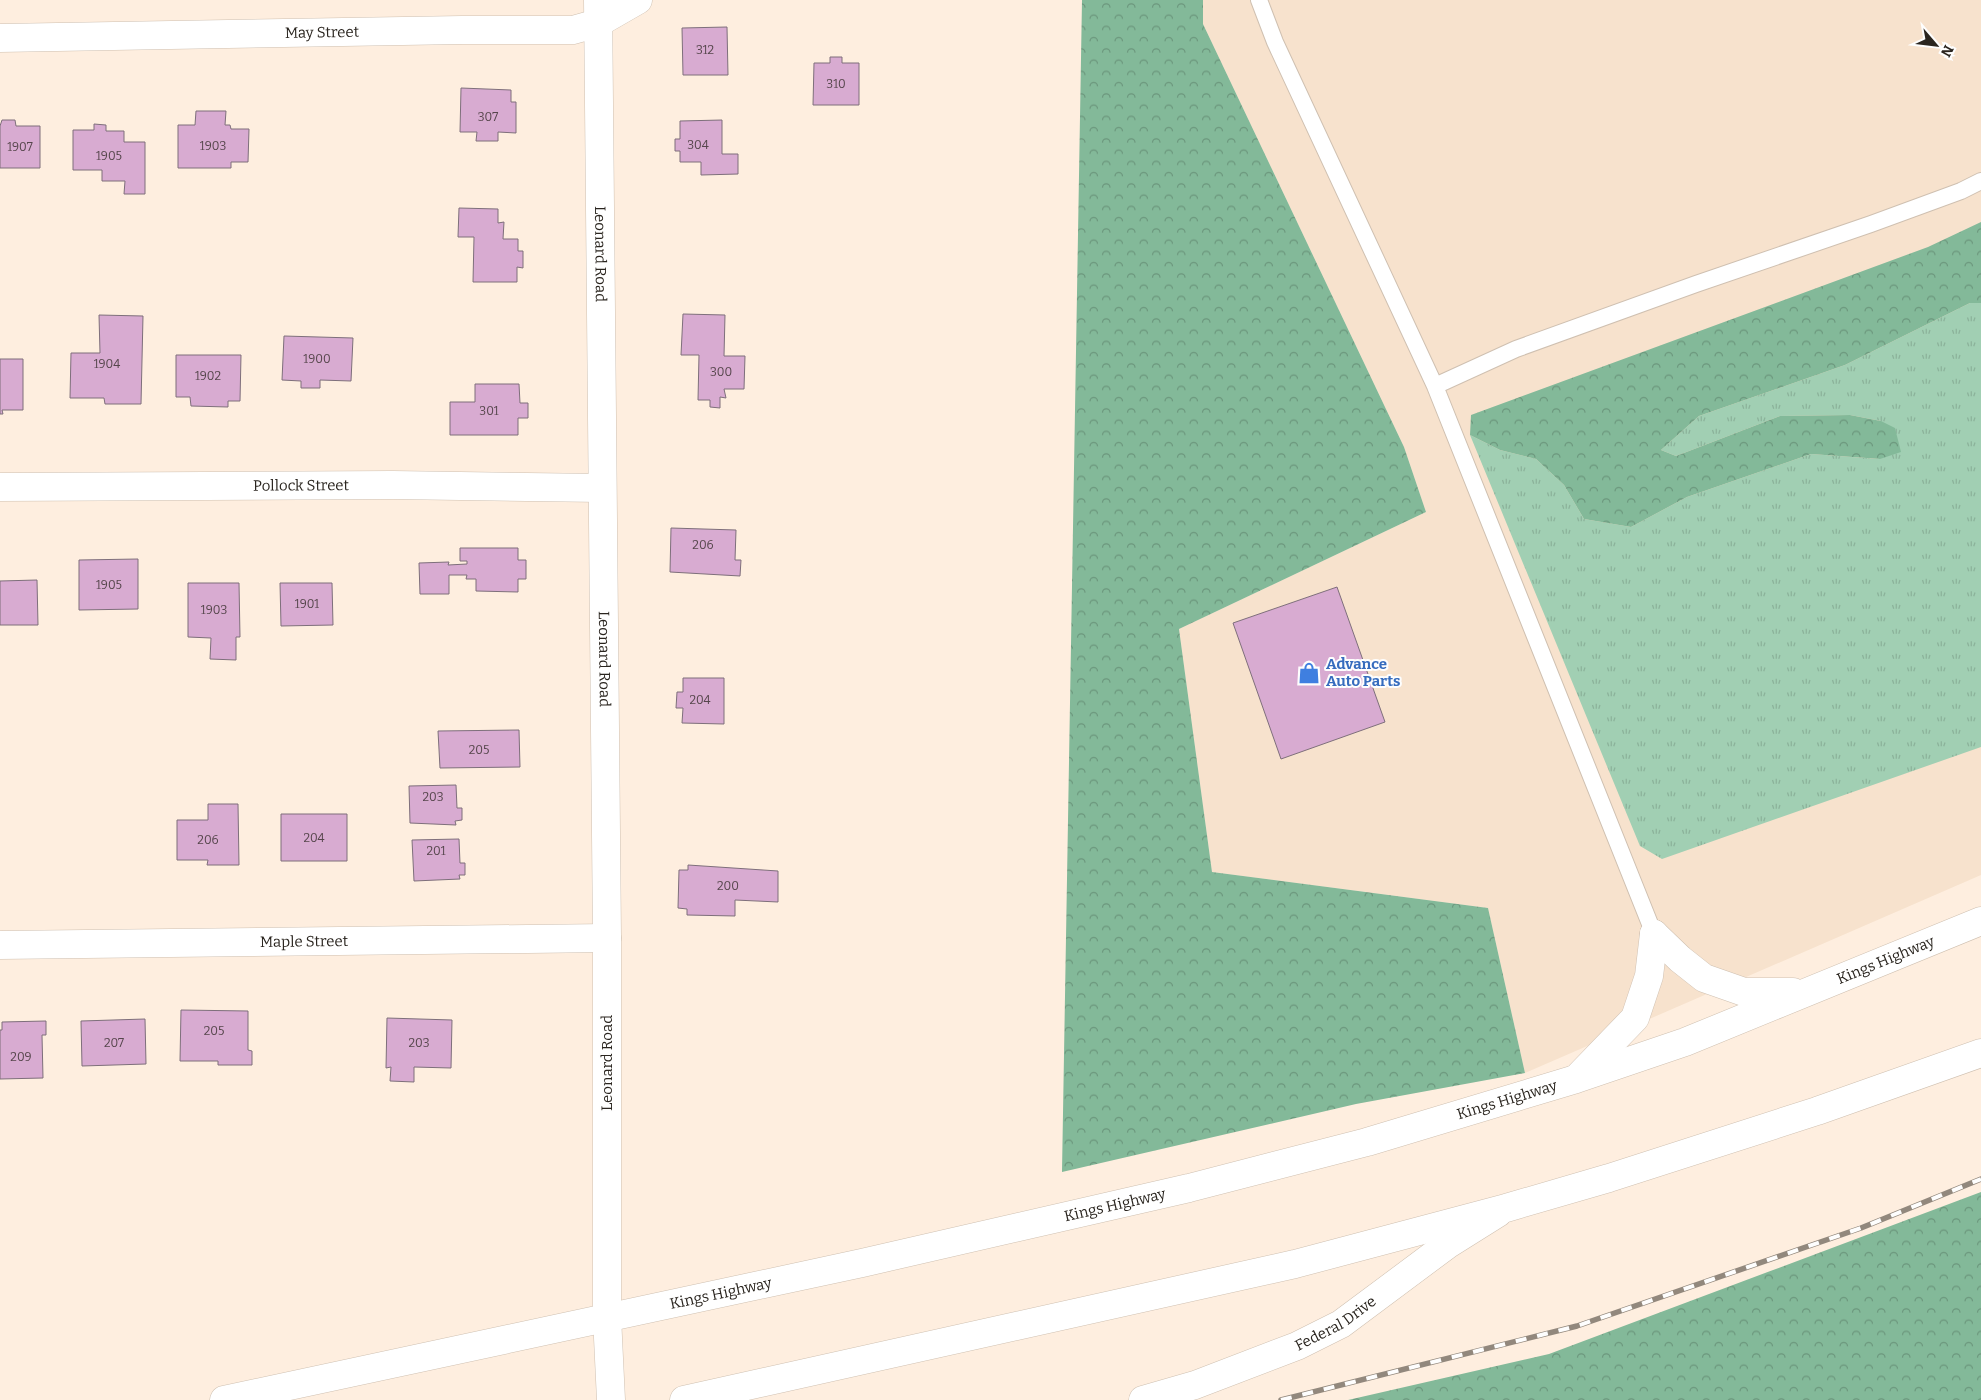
<svg xmlns="http://www.w3.org/2000/svg" width="1981" height="1400" font-family="Bitter,serif">
<style>
.built{fill:#f7e2cd}
.grass{fill:url(#grass-tufts)}
.forest{fill:url(#forest-crowns)}
.building{fill:#d8abd1;stroke:#7e6f7b}
.lines{fill:none;stroke-linecap:round;stroke-linejoin:round}
.service-casing{stroke:#cfc0b1;stroke-width:18}
.minor-casing{stroke:#cfc0b1;stroke-width:29}
.trunk-casing{stroke:#cfc0b1;stroke-width:29}
.service{stroke:#fff;stroke-width:16}
.minor{stroke:#fff;stroke-width:28}
.trunk{stroke:#fff;stroke-width:28}
.rail-casing{stroke:#92887d;stroke-width:5.5}
.rail{stroke:#fefefe;stroke-width:4;stroke-dasharray:11;stroke-linecap:butt}
.labels{text-anchor:middle;stroke-width:4;stroke-linejoin:round;paint-order:stroke}
.number-label{font-size:12px;fill:#56464c}
.street-label{font-size:15px;fill:#2a251f;stroke:#fefefe}
.shop-label{font-size:15px;font-weight:bold;fill:#366cbe;stroke:#fefefe;text-anchor:start}
</style>
<defs>
<pattern id="grass-tufts" width="24" height="20" patternUnits="userSpaceOnUse" patternTransform="scale(1.25)"><rect width="24" height="20" fill="#a1cfb3"/><path d="M3 7l-1-3M5 7V3M7 7l1-3M15 17l-1-3M17 17v-4M19 17l1-3" fill="none" stroke="#8bb29a"/></pattern>
<pattern id="forest-crowns" width="20" height="18" patternUnits="userSpaceOnUse" patternTransform="scale(1.25)"><rect width="20" height="18" fill="#83b999"/><path d="M2 6a3 3 0 1 1 6 0M12 15a3 3 0 1 1 6 0" fill="none" stroke="#6b967c"/></pattern>
</defs>
<rect width="100%" height="100%" fill="#feeedf"/>
<path class="built" d="M1203,0H1981V875L1525,1073L1488,908L1212,872L1179,629L1426,512L1404,447L1203,24Z"/>
<path class="grass" d="M1970,303H1981V747L1662,859L1640,846L1470,435L1500,450L1536,459L1564,485L1584,519L1631,527L1687,497L1811,454L1879,459L1881,421L1850,415L1780,416L1676,456L1661,450L1699,416L1845,365Z"/>
<path class="forest" d="M1082,0H1203V24L1404,447L1426,512L1179,629L1212,872L1488,908L1525,1073L1356,1104L1062,1172Z
M1981,222V303H1970L1845,365L1699,416L1661,450L1676,456L1780,416L1850,415L1881,421L1895,428L1901,452L1880,459L1811,454L1687,497L1631,527L1584,519L1564,485L1536,459L1500,450L1470,435L1471,415L1928,247Z
M1981,1192V1400H1348L1549,1354Z"/>
<path class="building" d="M727,27L728,75H683L682,28Z
M830,57H842V63H859V105H813L814,63H830Z
M461,88L511,90V102H516V133L498,132V141H476L477,132H460Z
M196,111H226L225,125H230L231,129H249L248,162H231V168H178V125H195Z
M2,120H15L16,126H40V168H0V126Z
M722,120V154H738V174L701,175V162H680V151H675V139H680V121Z
M94,124L106,125V131H124V142H145V194H124L125,181H102V170H73V130H94Z
M459,208L498,209V223L504,222L503,239H518V251H523V268L517,267V282H473L474,237H458Z
M683,314L725,315L724,356H745L744,389H724L726,398L720,397V408L710,407V400H698L699,355H681Z
M99,315L143,316L141,404H105L104,398H70L71,353H100Z
M284,336L353,338L351,381L320,380V388H301V381L282,380Z
M176,355H241L240,401H228V407L191,406L190,397H176Z
M0,359H23V410H2L3,414H0Z
M475,384H519L520,403H528V418H518V435H450V402H475Z
M671,528L736,530L735,560H741L740,576L670,572Z
M460,548H518V560H526V579H518V592L476,591V579H466L467,575H449V594H420L419,563L449,562L448,565L467,564V561H460Z
M138,559V609L79,610V560Z
M37,580L38,625H0V581Z
M188,583H239L240,637H236V660L210,659L211,638L188,637Z
M280,583H332L333,625L281,626Z
M1337,587L1385,722L1281,759L1233,623Z
M683,678H724V724L682,723L683,708H676L677,692H683Z
M519,730L520,767L440,768L438,731Z
M456,785L457,808H462V820L455,821L456,825L410,823L409,786Z
M208,804H238L239,865H207L208,860H177V820H208Z
M281,814H347V861H281Z
M459,839L460,863H465V875H459L460,879L414,881L412,840Z
M688,865L778,871V902L735,900V916L687,915V909L678,908L679,870H688Z
M181,1010L248,1011V1050L252,1051V1065H218V1061H180Z
M387,1018L452,1020L451,1068L414,1067V1082L390,1081L391,1067L386,1068Z
M145,1019L146,1064L82,1066L81,1021Z
M46,1021V1035H42L43,1078L0,1079V1030H2V1022Z"/>
<g class="lines">
<g class="service-casing">
<path id="service" d="M1259,0L1275,42L1435,386L1654,934
M1435,386L1516,349L1696,284L1871,224L1961,191L1981,181"/>
</g>
<g class="minor-casing">
<g id="minor">
<path id="s1" d="M598,0L607,938V1317L611,1400"/>
<path id="s2" d="M0,38L462,30H573L598,23L638,0"/>
<path id="s3" d="M0,487L393,485L602,488"/>
<path id="s4" d="M0,945L607,938"/>
<path id="s5" d="M1143,1400L1195,1385L1297,1346L1341,1324L1447,1245L1498,1213"/>
</g>
</g>
<g class="trunk-casing">
<g id="trunk">
<path d="M1654,934L1680,959L1704,978L1744,992H1793"/>
<path d="M1578,1077L1635,1018L1649,976L1654,934"/>
<path id="s6" d="M224,1400L862,1263L1189,1188L1367,1142L1576,1079L1685,1042L1981,921"/>
<path d="M684,1400L1295,1264L1506,1208L1609,1178L1817,1111L1981,1053"/>
</g>
</g>
<use href="#service" class="service"/>
<use href="#minor" class="minor"/>
<use href="#trunk" class="trunk"/>
<g class="rail-casing">
<path id="rail" d="M1281,1400L1577,1326L1861,1228L1981,1179"/>
</g>
<use href="#rail" class="rail"/>
</g>
<defs>
<g id="shop-bare" transform="scale(1.725)"><path d="M-5-2.5h2.3a2.7 3.5 0 0 1 5.4 0H5L5.5 6h-11ZM-1.5-2.5h3a1.5 2.3 0 0 0-3 0Z" fill="#3f7fe0" stroke="#fefefe" stroke-width="2.5" paint-order="stroke"/></g>
</defs>
<g fill-rule="evenodd">
<use href="#shop-bare" x="1309" y="673"/>
</g>
<g class="labels">
<g class="number-label">
<text x="705" y="54">312</text>
<text x="836" y="88">310</text>
<text x="488" y="121">307</text>
<text x="698" y="149">304</text>
<text x="213" y="150">1903</text>
<text x="20" y="151">1907</text>
<text x="109" y="160">1905</text>
<text x="317" y="363">1900</text>
<text x="107" y="368">1904</text>
<text x="721" y="376">300</text>
<text x="208" y="380">1902</text>
<text x="489" y="415">301</text>
<text x="703" y="549">206</text>
<text x="109" y="589">1905</text>
<text x="307" y="608">1901</text>
<text x="214" y="614">1903</text>
<text x="700" y="704">204</text>
<text x="479" y="754">205</text>
<text x="433" y="801">203</text>
<text x="314" y="842">204</text>
<text x="208" y="844">206</text>
<text x="436" y="855">201</text>
<text x="728" y="890">200</text>
<text x="214" y="1035">205</text>
<text x="114" y="1047">207</text>
<text x="419" y="1047">203</text>
<text x="21" y="1061">209</text>
</g>
<g class="street-label">
<text dy="5" stroke="none"><textPath href="#s2" startOffset="322">May Street</textPath></text>
<text dy="5" stroke="none"><textPath href="#s1" startOffset="254">Leonard Road</textPath></text>
<text dy="5" stroke="none"><textPath href="#s3" startOffset="301">Pollock Street</textPath></text>
<text dy="5" stroke="none"><textPath href="#s1" startOffset="659">Leonard Road</textPath></text>
<text dy="5" stroke="none"><textPath href="#s4" startOffset="304">Maple Street</textPath></text>
<text dy="5" stroke="none"><textPath href="#s6" startOffset="1722">Kings Highway</textPath></text>
<text transform="translate(607 1063) rotate(-90)" y="5">Leonard Road</text>
<text dy="5" stroke="none"><textPath href="#s6" startOffset="1318">Kings Highway</textPath></text>
<text dy="5" stroke="none"><textPath href="#s6" startOffset="912">Kings Highway</textPath></text>
<text dy="5" stroke="none"><textPath href="#s6" startOffset="508">Kings Highway</textPath></text>
<text dy="5" stroke="none"><textPath href="#s5" startOffset="208">Federal Drive</textPath></text>
</g>
<g class="shop-label">
<text x="1326" y="669">Advance<tspan x="1326" dy="17">Auto Parts</tspan></text>
</g>
</g>
<g transform="translate(1936 45) rotate(118)" stroke="#fefefe" stroke-width="4" paint-order="stroke">
<path d="M0-4L9 19L0 12L-9 19Z" fill="#2a251f"/>
<text y="-8" font-size="14" font-weight="bold" text-anchor="middle" fill="#2a251f">N</text>
</g>
</svg>
